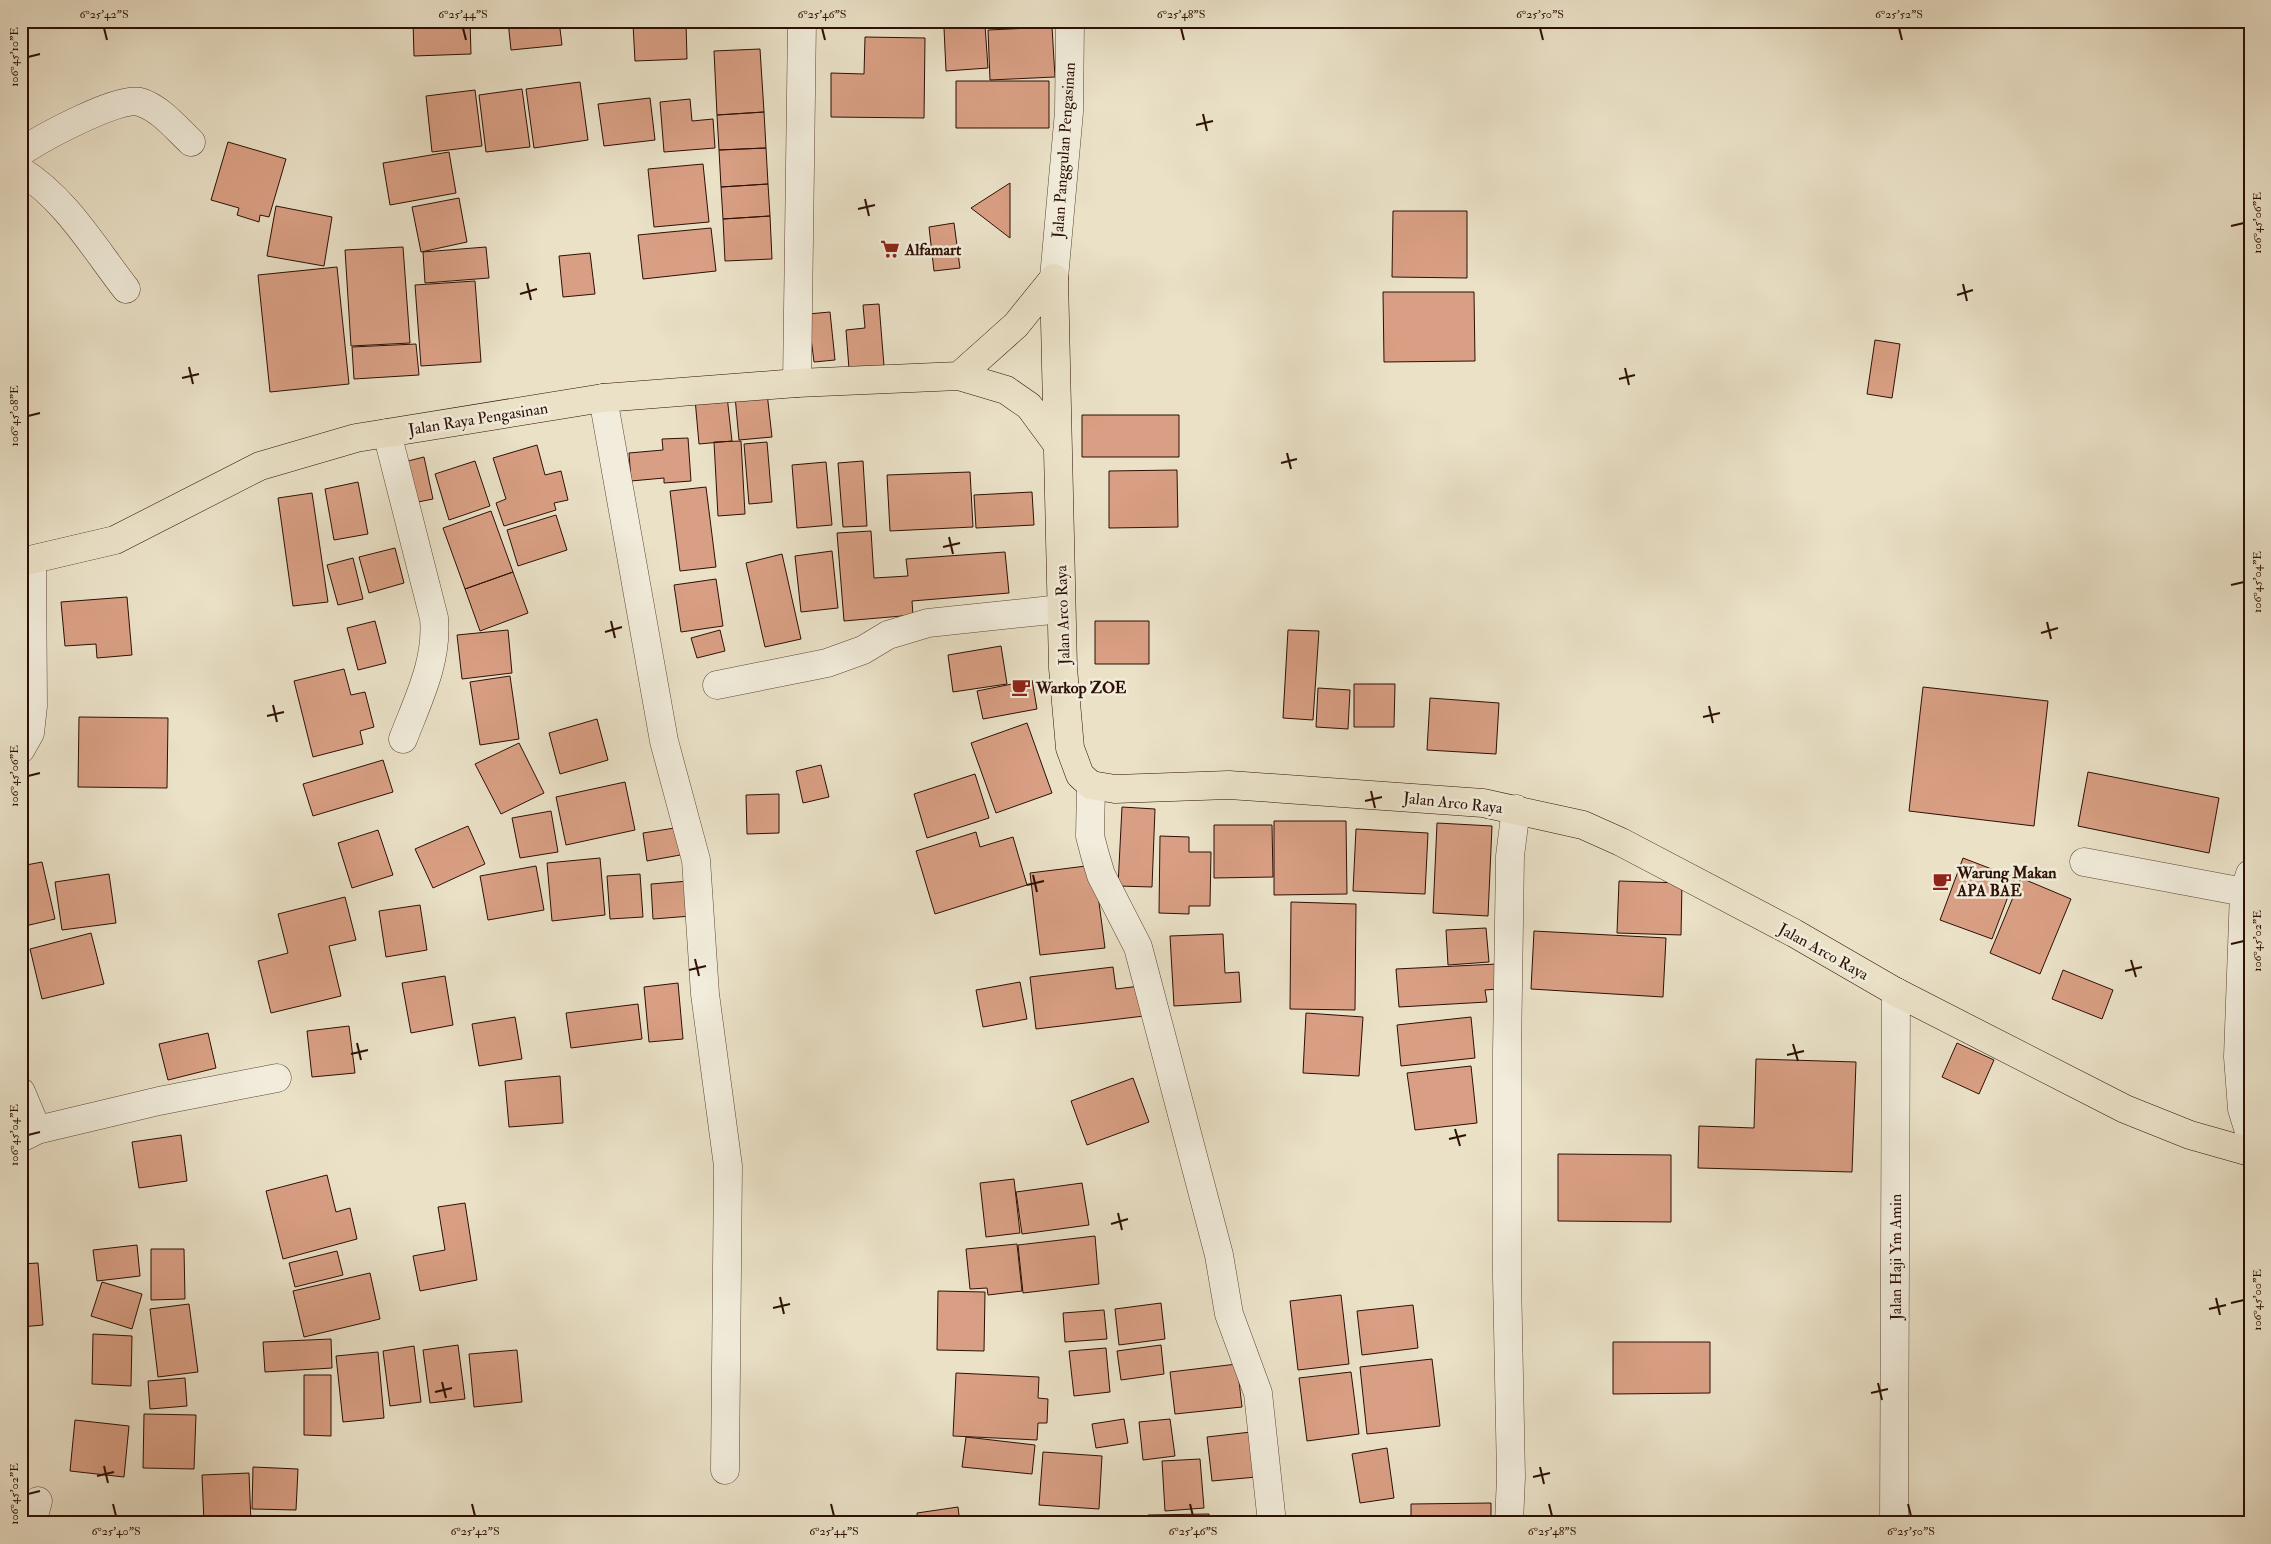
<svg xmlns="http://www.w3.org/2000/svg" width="2271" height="1544" font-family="'IM FELL Double Pica',serif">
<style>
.building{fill:#d99f84;stroke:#2d0f04}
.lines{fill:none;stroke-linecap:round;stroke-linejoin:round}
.minor-casing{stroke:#5c4435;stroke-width:29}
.major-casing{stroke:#2d0f04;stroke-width:29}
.minor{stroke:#f1ecdb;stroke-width:28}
.major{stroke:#eae1c7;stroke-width:28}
.ticks{fill:none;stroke:#2d0f04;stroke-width:2}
.labels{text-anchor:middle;stroke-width:5;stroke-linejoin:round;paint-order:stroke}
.street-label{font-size:16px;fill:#2d0f04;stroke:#f1ecdb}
.poi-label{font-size:16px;font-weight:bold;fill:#2d0f04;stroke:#f1ecdb;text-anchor:start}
.neatline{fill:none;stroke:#2d0f04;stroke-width:2}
.ticks-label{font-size:12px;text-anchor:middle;fill:#2d0f04}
</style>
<rect width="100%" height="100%" fill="#eae1c7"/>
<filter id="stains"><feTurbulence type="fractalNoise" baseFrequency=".004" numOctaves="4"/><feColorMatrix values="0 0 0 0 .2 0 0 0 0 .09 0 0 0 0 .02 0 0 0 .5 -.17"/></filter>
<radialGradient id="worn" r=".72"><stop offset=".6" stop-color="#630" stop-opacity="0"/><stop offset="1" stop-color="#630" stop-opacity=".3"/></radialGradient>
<path class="building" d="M413,21H470L471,54L414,56Z
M508,21H559L562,45L511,50Z
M1009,21H1043L1009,23Z
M686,22L687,59L635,61L633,24Z
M985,25L988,68L946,71L944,28Z
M1052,27L1055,77L990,80L988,30Z
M865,37L925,38L924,118L831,117V73L864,74Z
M760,49L764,112L717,115L714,51Z
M956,81H1049V128H956Z
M580,82L588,140L534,148L526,89Z
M522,89L530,147L486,152L479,95Z
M475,90L482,146L432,152L426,96Z
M650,98L655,140L604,146L598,104Z
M690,99L692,121L713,119L715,148L664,152L660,102Z
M764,112L766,148L719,150L717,115Z
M228,142L286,159L269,217L260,215L259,222L237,215L239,208L211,200Z
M766,148L768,184L721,187L719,150Z
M449,152L456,193L390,205L383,163Z
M703,164L709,222L654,227L648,169Z
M1010,183V238L971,208Z
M768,184L770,216L723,219L721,187Z
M459,198L467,242L421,252L412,207Z
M276,206L332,217L324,266L267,256Z
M1393,211H1467V278L1392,277Z
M770,216L772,259L725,261L723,219Z
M954,223L960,268L934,271L929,227Z
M711,228L716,271L643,279L638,235Z
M403,247L410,343L351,346L345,250Z
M486,247L489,278L425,283L423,252Z
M590,253L595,294L563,297L559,256Z
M337,267L349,384L270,392L258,275Z
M475,281L481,362L421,366L415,285Z
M1383,292H1474L1475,361L1384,362Z
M879,304L884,366L849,369L846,330L865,328L863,305Z
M830,312L835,360L814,362L808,314Z
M1875,340L1900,344L1892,398L1867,394Z
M416,344L419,375L354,379L352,347Z
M767,393L772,437L739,440L735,396Z
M727,396L732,441L699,444L695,399Z
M1082,415H1179V457H1082Z
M688,438L691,481L664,483V478L631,481L629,453L663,450L662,439Z
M741,441L745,514L718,516L714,442Z
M767,442L772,502L749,504L744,444Z
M537,445L545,475L561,471L568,500L554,503L556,510L504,526L496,503L506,499L493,458Z
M424,457L433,499L413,503L404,462Z
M475,461L490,506L449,520L435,474Z
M863,461L867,526L843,527L838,463Z
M826,462L832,525L797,528L792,465Z
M1177,470L1178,527L1109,528V471Z
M970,472L973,527L890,531L887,475Z
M358,482L368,534L334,540L325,489Z
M706,487L716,567L680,571L670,491Z
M1032,492L1034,525L976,528L974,495Z
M312,493L328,602L293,606L278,498Z
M491,511L513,572L465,589L443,528Z
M556,515L567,550L518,566L507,530Z
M871,531L874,578L908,576L906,559L1005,552L1009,593L912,601L913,615L844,621L837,533Z
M395,548L404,583L369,593L359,557Z
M832,551L838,608L801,612L795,556Z
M782,554L801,639L765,647L746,563Z
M353,558L363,599L338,605L327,565Z
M513,572L528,613L480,631L465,589Z
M716,579L723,626L681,632L674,585Z
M127,597L132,655L97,658L96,644L65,646L61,602Z
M375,621L386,663L358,670L347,628Z
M1095,621H1149V664H1095Z
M508,630L512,673L462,679L457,635Z
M720,630L725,651L697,658L691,638Z
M1288,630L1319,631L1313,720L1283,718Z
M1001,646L1007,684L953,692L948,655Z
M344,669L351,695L365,692L374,727L360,731L363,744L313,757L294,681Z
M510,676L519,739L480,745L470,682Z
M1032,680L1037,709L983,719L977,691Z
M1354,684H1395L1394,727H1354Z
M1923,687L2048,701L2034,826L1909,811Z
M1318,688L1350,690L1348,729L1316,727Z
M1430,698L1499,703L1496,754L1427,750Z
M79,717L168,718L167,788L78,787Z
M597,719L608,760L560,774L549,733Z
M1027,723L1052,793L996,813L971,743Z
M519,743L544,793L501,814L475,764Z
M383,760L393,792L313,816L303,784Z
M821,765L829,797L803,803L796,771Z
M2088,772L2219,798L2209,853L2078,826Z
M975,774L989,818L927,838L914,794Z
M625,782L635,830L566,845L556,797Z
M779,794V833L747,834L746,795Z
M1122,807L1155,809L1152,887L1118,886Z
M551,811L558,852L520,858L512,818Z
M1274,821H1346L1347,894L1274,895Z
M1437,823L1492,826L1488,916L1433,913Z
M1214,825H1272L1273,877L1214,878Z
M468,826L485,864L433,888L415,849Z
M681,827L686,854L647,861L643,833Z
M1356,829L1428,833L1425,894L1353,891Z
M378,830L393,875L352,888L338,843Z
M976,832L980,847L1013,837L1027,885L935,914L916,851Z
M1160,836L1189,837V852H1211L1210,906H1189V914L1159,913Z
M600,858L605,915L552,921L547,863Z
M1963,858L2015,878L1992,939L1940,920Z
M42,862L55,919L21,927V866Z
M1094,865L1105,948L1040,955L1030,873Z
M536,866L544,910L488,920L480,876Z
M109,874L116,923L62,930L55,882Z
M640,874L643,917L610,919L607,876Z
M2021,878L2071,899L2040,974L1990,953Z
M689,881L691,916L653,919L651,884Z
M1619,881L1682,883L1681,935L1617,933Z
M345,897L356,940L329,946L341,996L271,1013L258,961L288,953L278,914Z
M1291,902L1356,904L1355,1010L1290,1009Z
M420,905L427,950L386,957L379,911Z
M1486,928L1489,962L1448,965L1446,930Z
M1534,931L1666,938L1663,997L1531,989Z
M91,933L104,984L42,999L30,949Z
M1223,934L1225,973L1239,972L1241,1002L1174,1006L1170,936Z
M1497,964L1499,989L1485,990L1487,1002L1399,1007L1396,969Z
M1113,967L1116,989L1140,986L1144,1016L1036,1029L1030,977Z
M2063,970L2113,990L2102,1019L2052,999Z
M445,976L453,1025L411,1033L402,983Z
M1020,982L1027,1019L983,1027L976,990Z
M678,983L683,1039L649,1042L644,987Z
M638,1004L642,1039L571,1048L566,1013Z
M1306,1013L1363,1017L1359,1076L1303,1073Z
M515,1017L522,1059L479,1066L472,1024Z
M1471,1017L1475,1058L1401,1066L1397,1025Z
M349,1026L355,1073L312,1077L307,1031Z
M208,1033L216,1068L168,1080L159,1044Z
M1957,1043L1994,1060L1979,1094L1942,1077Z
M1756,1059L1856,1062L1852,1172L1698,1168L1699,1126L1754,1128Z
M1471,1066L1477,1123L1415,1130L1407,1073Z
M560,1076L563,1123L509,1127L505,1081Z
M1133,1078L1149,1122L1087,1145L1071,1101Z
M181,1135L187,1181L139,1188L132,1142Z
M1558,1154L1671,1155V1222L1558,1221Z
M327,1175L336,1212L350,1208L357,1239L283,1259L266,1191Z
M1014,1179L1020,1233L986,1237L980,1183Z
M1082,1183L1089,1225L1022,1234L1016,1192Z
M465,1203L477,1280L420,1291L413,1256L445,1250L438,1207Z
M21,1215L28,1232L21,1235Z
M1095,1236L1099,1284L1023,1293L1018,1245Z
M1017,1244L1022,1291L988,1295L987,1288L970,1289L966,1249Z
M137,1245L140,1276L97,1281L93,1250Z
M151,1249H184L185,1299L151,1300Z
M337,1251L343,1275L295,1287L289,1263Z
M38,1263L43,1325L21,1327V1264Z
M370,1273L380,1319L304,1337L293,1291Z
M102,1282L142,1294L132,1329L91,1316Z
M938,1291L985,1292L984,1351L937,1350Z
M1341,1295L1349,1364L1298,1370L1290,1301Z
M1161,1303L1165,1339L1119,1345L1115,1309Z
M189,1304L198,1372L158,1377L150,1309Z
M1413,1305L1418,1348L1362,1355L1357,1311Z
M1104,1310L1107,1339L1065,1342L1063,1313Z
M93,1334L132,1336L131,1386L92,1384Z
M331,1339L332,1368L265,1372L263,1342Z
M1613,1342H1710V1393L1613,1394Z
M458,1345L465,1399L430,1403L423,1350Z
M1161,1345L1164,1374L1121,1380L1117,1351Z
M414,1346L421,1402L390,1406L383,1351Z
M1106,1348L1110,1392L1074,1396L1069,1351Z
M517,1350L522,1402L474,1407L469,1354Z
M378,1352L384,1418L343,1422L336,1356Z
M1432,1359L1440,1426L1367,1434L1360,1367Z
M1237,1364L1242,1407L1175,1414L1170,1372Z
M1351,1372L1359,1434L1307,1441L1299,1378Z
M956,1373L1039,1377L1038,1398L1048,1399L1047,1423H1038L1037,1440L953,1436Z
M304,1375H331V1436L304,1435Z
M185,1378L187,1406L150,1409L148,1381Z
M144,1414L196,1415L194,1469L143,1468Z
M1124,1419L1128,1443L1096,1448L1092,1424Z
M1170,1419L1175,1456L1143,1460L1139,1422Z
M75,1420L129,1426L124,1477L70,1471Z
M1251,1432L1257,1477L1212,1481L1207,1437Z
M966,1437L1035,1445L1032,1474L962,1467Z
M1387,1448L1394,1498L1360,1503L1352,1454Z
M1043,1452L1102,1456L1099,1509L1039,1505Z
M1200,1459L1204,1508L1165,1511L1162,1461Z
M253,1467L298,1469L296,1510L252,1509Z
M249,1473L251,1523H204L202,1475Z
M1491,1503V1523H1411V1504Z
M958,1507L960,1523H918L917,1513Z
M1209,1514V1523H1149L1148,1515Z"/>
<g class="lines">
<g class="minor-casing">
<path id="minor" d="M21,152C40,139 120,95 140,102C160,108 176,128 191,142
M21,171C66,199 94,248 126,289
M1054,278L1069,112L1070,21
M797,383L802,21
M603,398L664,741L696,860L705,994L728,1166L725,1470
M387,433L434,618C438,661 418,700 403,739
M717,685L827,663L863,650L888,635L928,623L1061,609
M21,749L30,733L33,706L32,560
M1091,785L1090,836L1095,855L1101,875L1138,947L1219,1255L1229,1314L1258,1393L1272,1523
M2084,862L2244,892
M2250,874L2244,892L2238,1057L2242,1109L2250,1135
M21,1092L37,1130
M21,1138L37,1130L159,1101L277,1078
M32,1523L38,1501
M1509,1523L1511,1477L1507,1277V1052L1510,856L1516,809
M1894,1523L1896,992"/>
</g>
<g class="major-casing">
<path id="major" d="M1054,278L1063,668L1070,748L1080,775L1091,785L1115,789L1229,785L1483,803L1583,825L1621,842L1794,933L1896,992L2125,1109L2190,1135L2250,1152
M959,376L1016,325L1054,278
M21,562L115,540L260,466L356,438L603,398L797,383L959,376L1006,390L1029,406L1057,444"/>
</g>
<use href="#minor" class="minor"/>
<use href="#major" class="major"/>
</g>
<path class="ticks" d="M104,28L107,40M463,28L466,40M822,28L825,40M1181,28L1184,40M1540,28L1543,40M1899,28L1902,40M28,57L40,54M1203,114L1207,131M1196,125L1213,121M865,199L869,216M858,209L875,205M2231,226L2244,223M527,283L531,300M1963,284L1967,301M520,294L537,289M1957,295L1973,290M189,367L193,384M1625,368L1629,385M182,378L199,374M1619,379L1635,375M28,416L40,413M1287,453L1291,469M1281,463L1297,459M949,537L953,554M943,547L960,543M2231,585L2244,582M611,621L615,638M2047,622L2051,639M605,632L622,627M2041,633L2058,628M273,705L277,722M1709,706L1713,723M267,716L284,712M1703,717L1720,713M28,776L40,773M1371,791L1375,808M1365,801L1382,797M1033,875L1037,892M1027,885L1044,881M2231,944L2244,941M695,959L699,976M2131,960L2136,977M689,970L706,966M2125,971L2142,967M357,1043L361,1060M1793,1044L1798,1061M351,1054L368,1050M1787,1055L1804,1051M1455,1129L1460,1146M28,1135L40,1132M1449,1139L1466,1135M1118,1213L1122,1230M1111,1224L1128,1219M780,1297L784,1314M2216,1298L2220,1315M2231,1303L2244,1300M773,1308L790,1304M2209,1309L2226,1305M442,1382L446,1398M1878,1383L1882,1400M435,1392L452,1388M1871,1393L1888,1389M104,1466L108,1483M1540,1467L1544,1484M97,1476L114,1472M1533,1477L1550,1473M28,1494L40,1491M113,1504L116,1516M472,1504L475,1516M831,1504L834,1516M1190,1504L1193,1516M1549,1504L1552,1516M1908,1504L1911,1516"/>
<defs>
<g id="supermarket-bare" transform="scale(1.5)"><path d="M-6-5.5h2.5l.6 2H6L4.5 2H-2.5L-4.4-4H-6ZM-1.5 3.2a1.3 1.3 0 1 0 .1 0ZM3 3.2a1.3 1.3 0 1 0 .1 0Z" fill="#8f2418" stroke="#f1ecdb" stroke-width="2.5" paint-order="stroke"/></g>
<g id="cafe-bare" transform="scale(1.5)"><path d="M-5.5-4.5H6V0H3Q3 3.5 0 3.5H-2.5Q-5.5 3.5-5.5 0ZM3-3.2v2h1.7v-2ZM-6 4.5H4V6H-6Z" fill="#8f2418" stroke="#f1ecdb" stroke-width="2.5" paint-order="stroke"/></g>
</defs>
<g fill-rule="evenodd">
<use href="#supermarket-bare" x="890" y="249"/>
<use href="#cafe-bare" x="1021" y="687"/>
<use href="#cafe-bare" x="1942" y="881"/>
</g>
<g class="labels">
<g class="street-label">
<text transform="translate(1063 150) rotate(-86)" y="6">Jalan Panggulan Pengasinan</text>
<text transform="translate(478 418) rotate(-9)" y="6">Jalan Raya Pengasinan</text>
<text transform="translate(1062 615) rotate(-92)" y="6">Jalan Arco Raya</text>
<text transform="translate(1453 802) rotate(6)" y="6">Jalan Arco Raya</text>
<text transform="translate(1824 951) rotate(29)" y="6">Jalan Arco Raya</text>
<text transform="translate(1895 1257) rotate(-90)" y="6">Jalan Haji Ym Amin</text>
</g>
<g class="poi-label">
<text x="905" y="255">Alfamart</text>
<text x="1036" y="693">Warkop ZOE</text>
<text x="1957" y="878">Warung Makan<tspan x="1957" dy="18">APA BAE</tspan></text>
</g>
</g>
<rect width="2271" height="1544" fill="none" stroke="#eae1c7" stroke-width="55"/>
<rect x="28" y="28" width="2216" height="1488" class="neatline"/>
<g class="ticks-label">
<text x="104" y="18">6°25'42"S</text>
<text x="463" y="18">6°25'44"S</text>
<text x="822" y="18">6°25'46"S</text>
<text x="1181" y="18">6°25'48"S</text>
<text x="1540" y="18">6°25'50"S</text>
<text x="1899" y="18">6°25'52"S</text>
<text transform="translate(14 57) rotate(-90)" y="4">106°45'10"E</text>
<text transform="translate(2257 223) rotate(-90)" y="4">106°45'06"E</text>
<text transform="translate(14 416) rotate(-90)" y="4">106°45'08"E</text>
<text transform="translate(2257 582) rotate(-90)" y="4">106°45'04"E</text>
<text transform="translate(14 776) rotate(-90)" y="4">106°45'06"E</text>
<text transform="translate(2257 941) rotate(-90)" y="4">106°45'02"E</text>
<text transform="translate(14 1135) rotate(-90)" y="4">106°45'04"E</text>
<text transform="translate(2257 1300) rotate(-90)" y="4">106°45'00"E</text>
<text transform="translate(14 1494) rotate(-90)" y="4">106°45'02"E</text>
<text x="116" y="1535">6°25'40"S</text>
<text x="475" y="1535">6°25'42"S</text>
<text x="834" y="1535">6°25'44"S</text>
<text x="1193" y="1535">6°25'46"S</text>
<text x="1552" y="1535">6°25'48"S</text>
<text x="1911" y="1535">6°25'50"S</text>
</g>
<rect width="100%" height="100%" filter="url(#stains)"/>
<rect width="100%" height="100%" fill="url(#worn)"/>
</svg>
